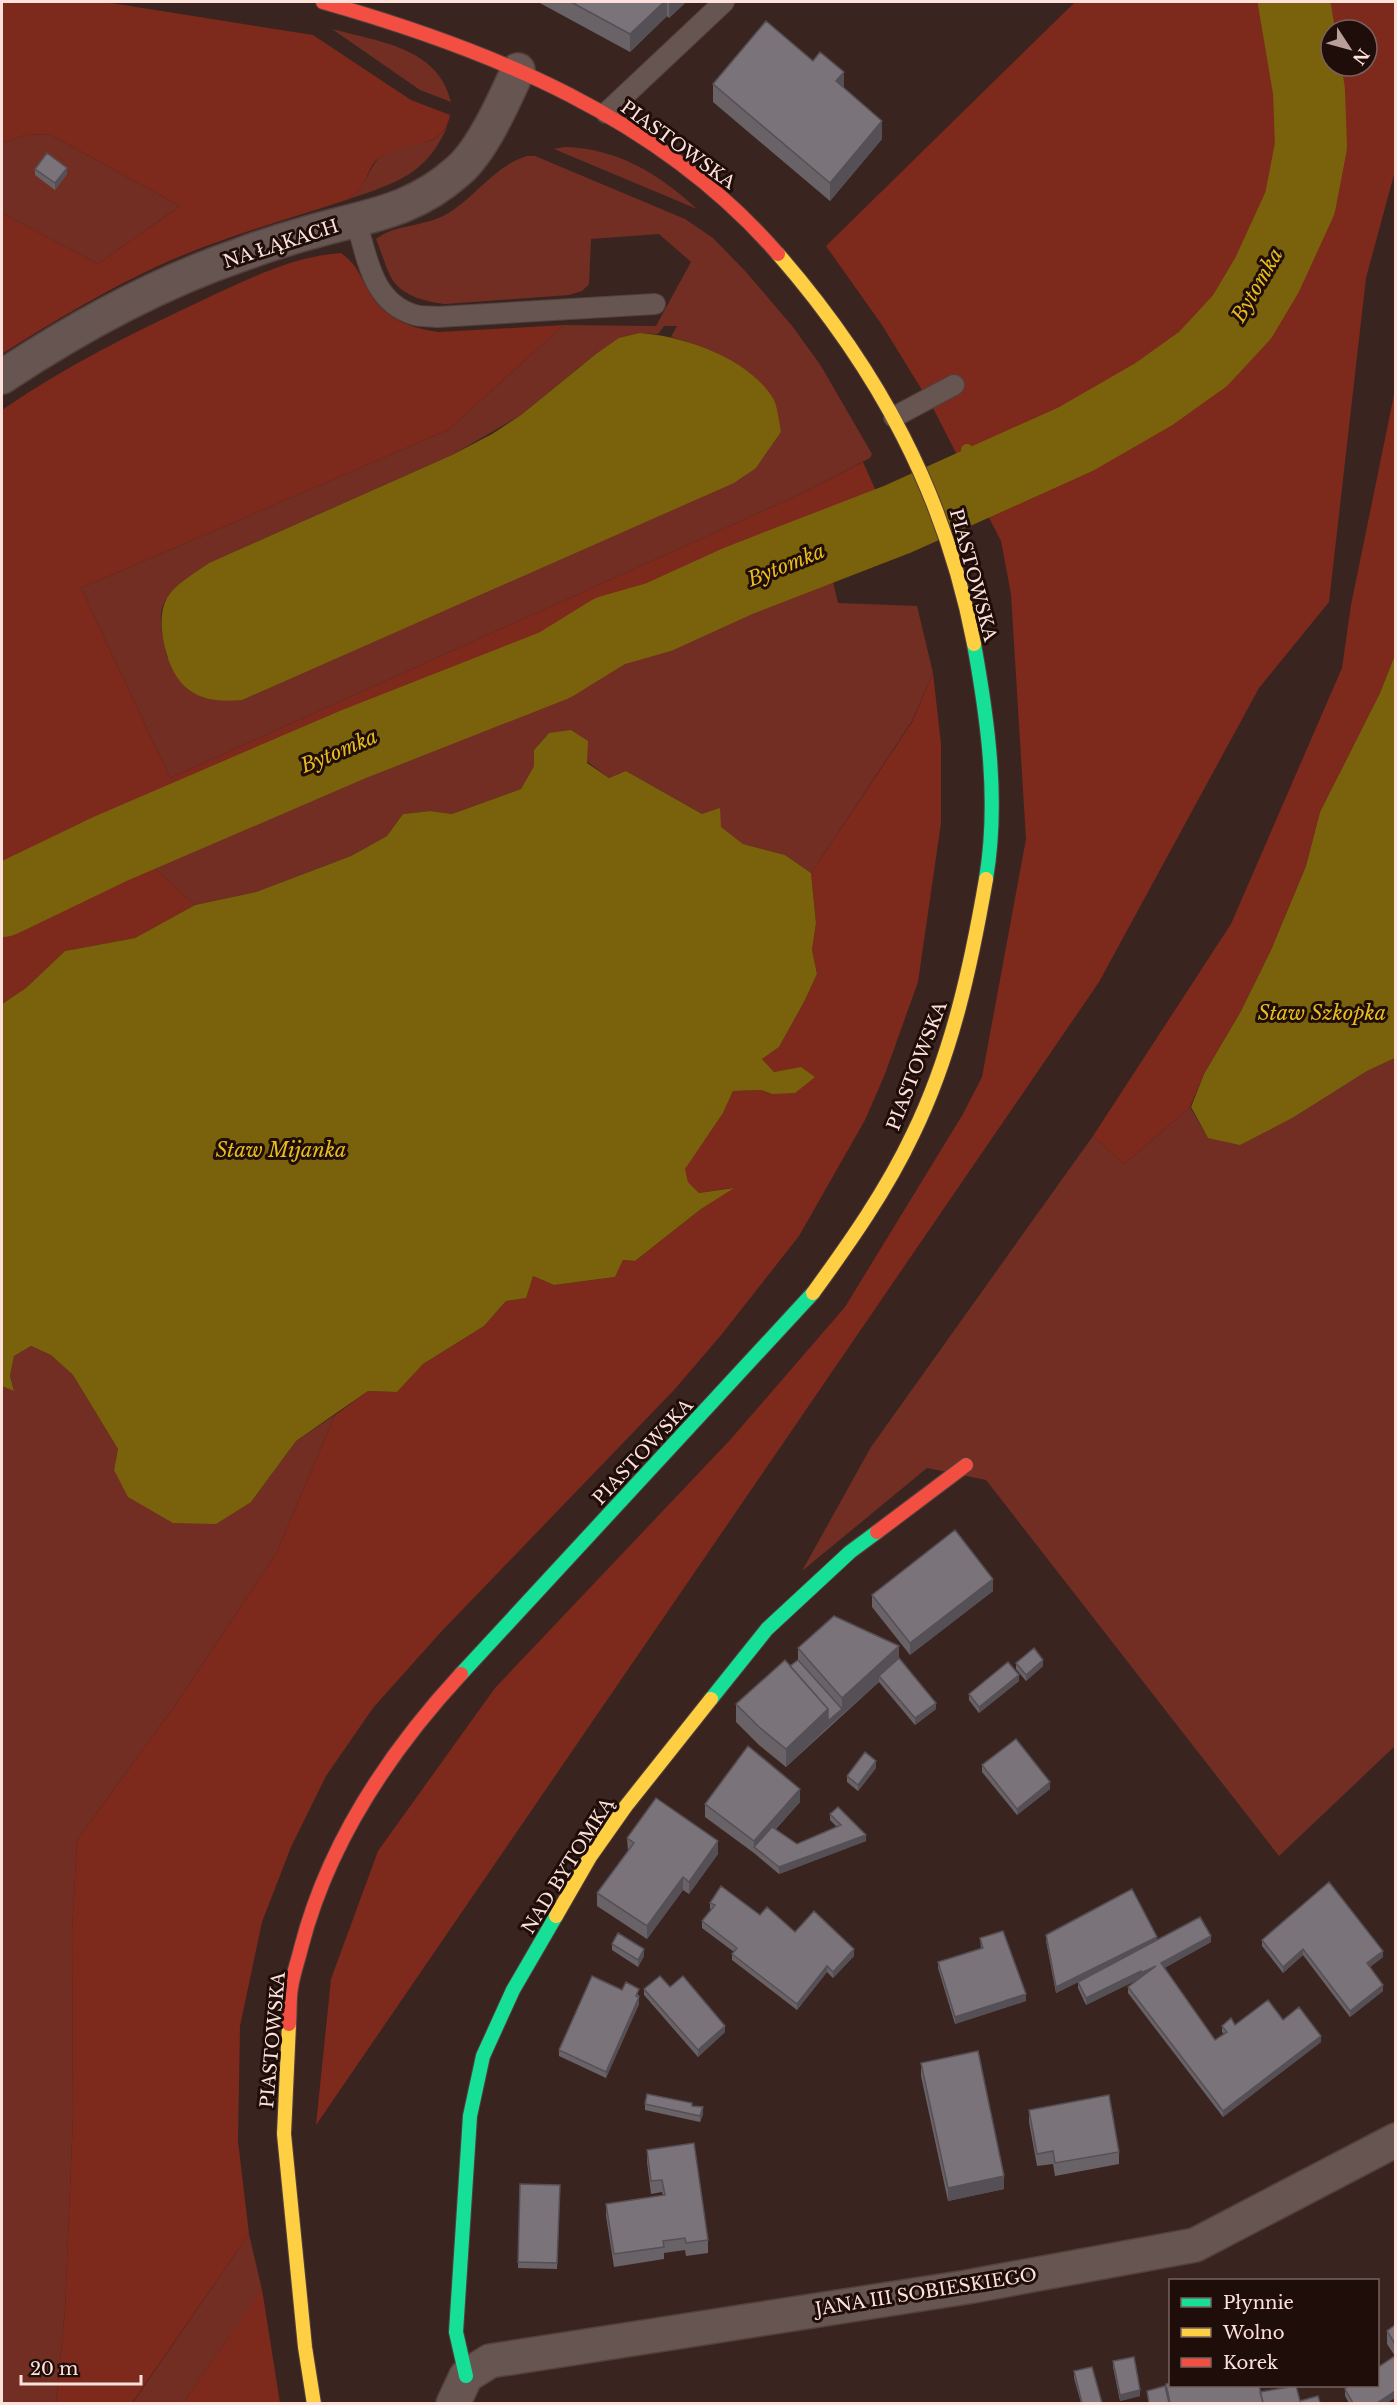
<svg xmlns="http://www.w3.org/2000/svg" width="1397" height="2405" font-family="'Libre Baskerville',serif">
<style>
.green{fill:#722e23;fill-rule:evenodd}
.forest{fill:#7d291c;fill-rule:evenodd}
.water{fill:#7a610b}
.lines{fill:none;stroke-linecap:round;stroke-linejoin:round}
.stream{stroke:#7a610b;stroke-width:12}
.river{stroke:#7a610b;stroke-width:72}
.lane-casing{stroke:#54403d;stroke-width:22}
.street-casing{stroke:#54403d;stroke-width:36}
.fast-casing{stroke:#54403d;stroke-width:16}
.slow-casing{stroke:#54403d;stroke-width:16}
.jam-casing{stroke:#54403d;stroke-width:16}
.lane{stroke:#675552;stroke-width:20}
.street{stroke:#675552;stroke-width:33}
.fast{stroke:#16e098;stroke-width:14}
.slow{stroke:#ffcf43;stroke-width:14}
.jam{stroke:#f24e42;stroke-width:14}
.wall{fill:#696368}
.shaded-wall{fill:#555055}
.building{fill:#7a7379;stroke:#555055;stroke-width:1.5}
.labels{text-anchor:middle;stroke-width:6;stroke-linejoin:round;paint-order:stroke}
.street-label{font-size:18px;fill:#fde1db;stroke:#1f0d09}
.water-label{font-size:20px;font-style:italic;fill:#e7bc1c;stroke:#1f0d09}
</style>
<rect width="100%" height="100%" fill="#3a2420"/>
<path class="green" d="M332,29C379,42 438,47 451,102L420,90Z
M448,125C427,174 397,183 349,199C353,195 359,191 362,186C371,172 374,157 390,150C415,139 432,150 448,125Z
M49,134L180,206L98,264L2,213V143L25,135Z
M564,147C617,148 659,174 697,209L554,149Z
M527,156H535L685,219L713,238L746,272L793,327L821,366L872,454L870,458L805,492L170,778L81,588L448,430L564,325L656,326L691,262L659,234L591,239L589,284L582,291L569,295L445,304C427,302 406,297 394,282C387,273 381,250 376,239C395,224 423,227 445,215C474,199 495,165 527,156ZM664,326H677L671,337C697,344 754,366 767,392C773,404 776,419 781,432L756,468L167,657C164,644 160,628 161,614C164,590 192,575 209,563L452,455L521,415L596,354L640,333L658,334Z
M828,561L838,603L917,606L933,673L912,721L811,873L785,855L743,844L702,814L626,771L609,778L549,733L534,750V766L521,789L452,814L430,811L403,814L387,836L351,856L256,892L195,905L128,844L560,674Z
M1395,1058V1746L1279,1856L986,1480L927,1468L802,1571L871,1447L1093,1136L1124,1164L1190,1107L1208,1138L1294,1117L1367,1071Z
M31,1346L51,1355L73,1375L118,1449L114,1470L251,1502L296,1441L335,1415L277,1552L174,1707L77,1840L72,1932L73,2118L65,2310L56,2403H2V1386L14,1390L10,1376L14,1356Z
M249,2234L262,2290L183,2403L132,2404Z"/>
<path class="forest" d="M2,2H105L313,35L411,100L450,115C443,153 404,138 379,158C370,164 368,177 362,186C359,191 353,195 349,199C286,220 219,238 158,266C104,291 52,322 2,354V213L98,264L180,206L49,134L25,135L2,143Z
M1075,2H1395V171L1366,278L1329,602L1259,688L1099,982L316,2125L331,1979L378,1851L495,1688L730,1440L845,1307L963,1114L982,1077L1026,839L1011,594L1001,541L933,408L882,325L826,246ZM1331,30H1367V66H1331Z
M341,253C359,266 360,277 371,295C385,319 413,329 439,332L564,325L448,430L81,588L170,778L805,492L863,462L875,489L876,501L861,515L655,608L606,621L547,658L118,834L2,892V410C64,367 134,332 203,300C246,280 293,256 341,253Z
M1395,390V655L1380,693L1320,812L1306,866L1271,950L1241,1011L1204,1074L1190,1107L1124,1164L1093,1136L1231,924L1342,668L1351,605Z
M933,673L941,744V823L918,982L885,1074L865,1120L799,1236L722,1334L674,1390L440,1633L373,1708L326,1776L291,1847L262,1922L240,2026L238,2141L249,2234L132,2403L56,2404L65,2310L73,2118L72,1932L77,1840L174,1707L277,1552L335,1415L368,1391L397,1392L423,1364L484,1326L506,1301L525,1298L533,1276L554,1285L615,1277L623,1260L635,1261L701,1209L732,1188L699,1193L688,1182L684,1169L723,1113L733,1091L761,1090L772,1094L815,1077L801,1068L774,1072L762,1059L779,1047L804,1002L817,974L812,950L816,923L811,873L912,722Z
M128,844L195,905L135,938L65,951L26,988L2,1004V912Z
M262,2289L280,2403H183Z"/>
<path class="water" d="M640,333C684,336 751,359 774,400C778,409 779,422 781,432L756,468L734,483L242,700C194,705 172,686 163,639C161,625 160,611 167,598C176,583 195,573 209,563L452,455L492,434L521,415L596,354L619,338Z
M1395,655V1058L1367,1071L1294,1117L1240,1145L1208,1138L1191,1107L1204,1074L1241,1011L1271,950L1306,866L1320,812L1380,693Z
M571,730L588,741L587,763L609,778L626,771L702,814L720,808L721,827L743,844L785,855L811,873L816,923L812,950L817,974L804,1002L779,1047L762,1059L774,1072L801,1067L815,1077L795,1093L772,1094L761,1090L733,1091L723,1113L685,1169L688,1182L699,1193L734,1188L701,1209L635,1261L623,1260L615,1277L554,1285L533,1276L526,1298L506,1301L484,1326L423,1364L397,1392L368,1391L296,1441L251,1502L216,1524L173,1523L128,1497L114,1470L118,1449L73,1375L51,1355L31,1346L14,1356L10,1376L14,1391L2,1386V1004L26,988L65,951L135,938L195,905L256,892L351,856L387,836L403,814L430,811L452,814L521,789L534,766V750L549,733Z"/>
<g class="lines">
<path class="stream" d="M967,450L982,481"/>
<path class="river" d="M2,901L110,849L354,744L555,665L610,631L659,617L738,581L898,519L1076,439L1154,394L1203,359L1242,317L1267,275L1300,203L1311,146L1309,91L1294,2"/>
<g class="lane-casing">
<path id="lane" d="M606,113L724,2
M356,220C367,257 372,303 415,315C422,317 431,316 438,317L655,304
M894,417L954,385"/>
</g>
<g class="street-casing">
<path id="street" d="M2,377C76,328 155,284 240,255C261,247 283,240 304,234C363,216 410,214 458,171C482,151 505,99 518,70
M453,2404L466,2376L490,2361L967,2287L1195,2245L1396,2140"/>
</g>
<g class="fast-casing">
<path id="fast" d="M974,644C988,721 999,801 986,879
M461,1674L813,1293
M711,1699L767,1629L850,1552L877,1532
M466,2376L456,2332L470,2116L483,2056L513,1990L556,1916"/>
</g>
<g class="slow-casing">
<path id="slow" d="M778,254C878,369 945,493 974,644
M813,1293C850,1242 886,1191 913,1134C952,1054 971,966 986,879
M556,1916L590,1857L626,1806L711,1699
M289,2024L284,2134L305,2347L314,2404"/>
</g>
<g class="jam-casing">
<path id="jam" d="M323,2C492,50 660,118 778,254
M877,1532L966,1465
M289,2024C290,2012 289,2000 291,1988C293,1974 298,1961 301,1948C328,1843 389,1752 461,1674"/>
</g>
<use href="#lane" class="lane"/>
<use href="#street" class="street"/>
<use href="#fast" class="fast"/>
<use href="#slow" class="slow"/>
<use href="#jam" class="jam"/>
</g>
<path class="wall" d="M538,2H686L669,18L667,16L630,52Z
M713,84L844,89L882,139L830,201L713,102Z
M35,169L67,174L55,190L35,175Z
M993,1591L910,1655L872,1607V1595Z
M798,1648L899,1658L936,1709L915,1725L879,1682L786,1767L759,1745L736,1722V1704L790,1666L798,1660Z
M1016,1663L1043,1666L1026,1681L1016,1669Z
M1019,1681L979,1713L969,1700V1694Z
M982,1765L1050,1789L1017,1815L982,1772Z
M876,1768L858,1791L847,1782V1776Z
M800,1802L776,1829L797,1844L837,1827L830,1820V1814L866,1841L779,1874L754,1853L705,1817V1804Z
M627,1838L718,1854L689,1894L683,1890L647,1939L597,1906V1893L628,1851Z
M710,1903L760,1915L795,1932L854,1956L833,1978L827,1972L797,2010L732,1960V1954L734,1952L702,1928V1921L711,1910L710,1909Z
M1046,1935L1211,1942L1164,1968L1215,2040L1224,2034L1222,2032V2026L1283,2020L1321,2042L1223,2117L1128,1993V1987L1141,1978L1086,2005L1078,1988V1982L1056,1993L1046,1941Z
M980,1938L1026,2001L955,2024L938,1968V1962L981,1948Z
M1262,1940L1383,1957L1370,1967L1383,1991L1350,2017L1303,1955L1283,1973L1262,1946Z
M612,1944L644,1956L638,1967L612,1950Z
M670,1987L725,2032L698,2057L644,1995V1989Z
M622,1990L639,1995L638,1997L639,2004L606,2078L559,2056V2050Z
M921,2063L1004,2189L948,2201L921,2076Z
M645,2104L692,2106L703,2114L700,2122L645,2110Z
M1029,2110L1119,2152V2164L1055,2176L1053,2164L1037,2166L1029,2122Z
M647,2150L708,2240V2253L686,2256L685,2250L664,2253V2259L614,2267L606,2216V2204L663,2196L662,2192L651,2194L647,2162Z
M520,2184L560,2185L557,2269L518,2268Z
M1395,2325V2356L1387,2344V2331Z
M1113,2361L1140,2396L1120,2401L1113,2367Z
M1074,2371L1102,2403H1081L1074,2378Z
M1345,2389L1387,2403H1349L1345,2396Z"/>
<path class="shaded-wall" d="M664,2H667V16L630,52V34Z
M669,2H686L669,18Z
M844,72V90L836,81Z
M882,121V139L830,201V183Z
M67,168V174L55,190V183Z
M993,1579V1591L910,1655V1643Z
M899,1646V1664L879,1676V1682L828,1727V1721L842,1709V1698Z
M1043,1660V1666L1026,1681V1675Z
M1019,1675V1681L979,1713V1707Z
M936,1703V1709L915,1725V1718Z
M828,1709V1727L786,1767V1749Z
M876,1761V1768L858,1791V1785Z
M1050,1782V1789L1017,1815V1809Z
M800,1789V1802L757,1849L754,1847V1853V1841Z
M866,1835V1841L779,1874V1867Z
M718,1841V1854L689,1894V1882Z
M683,1877V1890L647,1939V1926Z
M1211,1936V1942L1161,1970V1963Z
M1157,1937V1943L1056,1993V1987Z
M644,1949V1956L638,1967V1960Z
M854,1949V1956L833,1978V1972Z
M1303,1949V1955L1283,1973V1967Z
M1383,1951V1957L1367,1969V1963Z
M827,1966V1972L797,2010V2004Z
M1156,1966L1141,1980V1973Z
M1141,1971V1978L1086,2005V1998Z
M1383,1985V1991L1350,2017V2011Z
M1026,1994V2001L955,2024V2017Z
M639,1997V2004L606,2078V2072Z
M725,2026V2032L698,2057V2050Z
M1321,2036V2042L1223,2117V2111Z
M703,2107V2114L700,2122V2116Z
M1004,2176V2189L948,2201V2188Z
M1140,2390V2396L1120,2401V2395Z
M1395,2391V2398L1387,2403H1377Z"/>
<path class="building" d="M571,2H664L630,34Z
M766,21L813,61L820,52L844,72L836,81L882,121L830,183L713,84Z
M47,153L67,168L55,183L35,169Z
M955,1530L993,1579L910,1643L872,1595Z
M834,1616L899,1646L842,1698L798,1648Z
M1034,1648L1043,1660L1026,1675L1016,1663Z
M899,1658L936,1703L915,1718L879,1676Z
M785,1660L828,1709L786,1749L759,1727L736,1704Z
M798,1660L842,1709L828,1721V1709L790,1666Z
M1008,1662L1019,1675L979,1707L969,1694Z
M1016,1739L1050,1782L1017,1809L982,1765Z
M748,1746L800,1789L754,1841L705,1804Z
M865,1752L876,1761L858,1785L847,1776Z
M656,1798L718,1841L689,1882L683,1877L647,1926L597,1893L634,1843L627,1838Z
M838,1807L866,1835L779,1867L754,1847L772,1827L797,1844L841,1825L830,1814Z
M1329,1882L1383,1951L1367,1963L1383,1985L1350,2011L1303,1949L1283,1967L1262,1940Z
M721,1886L760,1915L767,1907L795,1932L814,1911L854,1949L833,1972L827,1966L797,2004L732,1954L737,1948L702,1921L715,1905L710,1903Z
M1132,1889L1157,1937L1056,1987L1046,1935Z
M1200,1917L1211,1936L1161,1963L1215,2040L1227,2032L1222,2026L1231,2018L1235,2025L1268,2000L1283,2020L1299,2007L1321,2036L1223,2111L1128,1987L1156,1966L1141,1973V1971L1086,1998L1078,1982Z
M1003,1931L1026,1994L955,2017L938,1962L983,1948L980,1938Z
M618,1933L644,1949L638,1960L612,1944Z
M592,1976L622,1990L626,1982L639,1989L636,1996L639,1997L606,2072L559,2050Z
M660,1976L670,1987L683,1976L725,2026L698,2050L644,1989Z
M978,2051L1004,2176L948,2188L921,2063Z
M647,2094L692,2103V2106L703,2107L700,2116L645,2104Z
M1109,2095L1119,2152L1055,2163L1053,2151L1037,2154L1029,2110Z
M694,2143L708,2240L686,2243L685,2238L663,2241L664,2247L614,2254L606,2204L665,2195L662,2180L651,2181L647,2150Z
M520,2184L560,2185L557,2263L518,2262Z
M1395,2325V2344L1387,2331Z
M1395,2356V2391L1377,2403H1353L1345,2389L1351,2385H1377V2368Z
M1134,2357L1140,2390L1120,2395L1113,2361Z
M1092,2367L1102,2403H1082L1074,2371Z
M1170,2383V2385H1259L1263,2403H1170L1166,2384Z
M1165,2386L1169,2403H1145H1149L1147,2391Z
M1296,2386L1300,2401L1318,2396L1320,2403H1263L1260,2392Z"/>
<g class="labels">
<g class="street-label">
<text transform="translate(678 145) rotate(36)" y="6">PIASTOWSKA</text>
<text transform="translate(281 244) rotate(-18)" y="6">NA ŁĄKACH</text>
<text transform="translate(973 575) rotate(75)" y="6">PIASTOWSKA</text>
<text transform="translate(917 1066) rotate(-69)" y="6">PIASTOWSKA</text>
<text transform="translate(643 1452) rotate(-47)" y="6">PIASTOWSKA</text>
<text transform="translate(568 1866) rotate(-58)" y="6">NAD BYTOMKĄ</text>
<text transform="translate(273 2040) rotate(-85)" y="6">PIASTOWSKA</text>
<text transform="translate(926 2292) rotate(-9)" y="6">JANA III SOBIESKIEGO</text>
</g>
<g class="water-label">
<text transform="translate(1257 285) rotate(-60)" y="7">Bytomka</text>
<text transform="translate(786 565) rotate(-22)" y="7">Bytomka</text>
<text transform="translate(339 751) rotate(-23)" y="7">Bytomka</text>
<text x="1322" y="1020">Staw Szkopka</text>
<text x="281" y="1157">Staw Mijanka</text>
</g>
</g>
<rect width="1397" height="2405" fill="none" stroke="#fde1db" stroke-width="6"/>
<rect x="1169" y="2279" width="210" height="108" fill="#1f0d09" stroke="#78625d" stroke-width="1.5"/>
<rect x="1181" y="2298" width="30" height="9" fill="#16e098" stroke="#78625d" stroke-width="1.5"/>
<text x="1223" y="2309" font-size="18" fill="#fde1db">Płynnie</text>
<rect x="1181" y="2328" width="30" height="9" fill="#ffcf43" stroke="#78625d" stroke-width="1.5"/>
<text x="1223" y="2339" font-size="18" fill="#fde1db">Wolno</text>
<rect x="1181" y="2358" width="30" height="9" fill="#f24e42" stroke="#78625d" stroke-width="1.5"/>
<text x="1223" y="2369" font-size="18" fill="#fde1db">Korek</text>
<g transform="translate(1349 48) rotate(126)"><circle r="28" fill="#1f0d09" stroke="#78625d" stroke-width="1.5"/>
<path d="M0-4.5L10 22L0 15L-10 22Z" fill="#b99f9a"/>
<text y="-9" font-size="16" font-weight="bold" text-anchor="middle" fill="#fde1db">N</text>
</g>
<path d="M21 2375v9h120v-9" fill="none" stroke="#fde1db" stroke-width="3"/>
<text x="30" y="2375" font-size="18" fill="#fde1db" stroke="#1f0d09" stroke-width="4.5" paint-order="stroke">20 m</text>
</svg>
